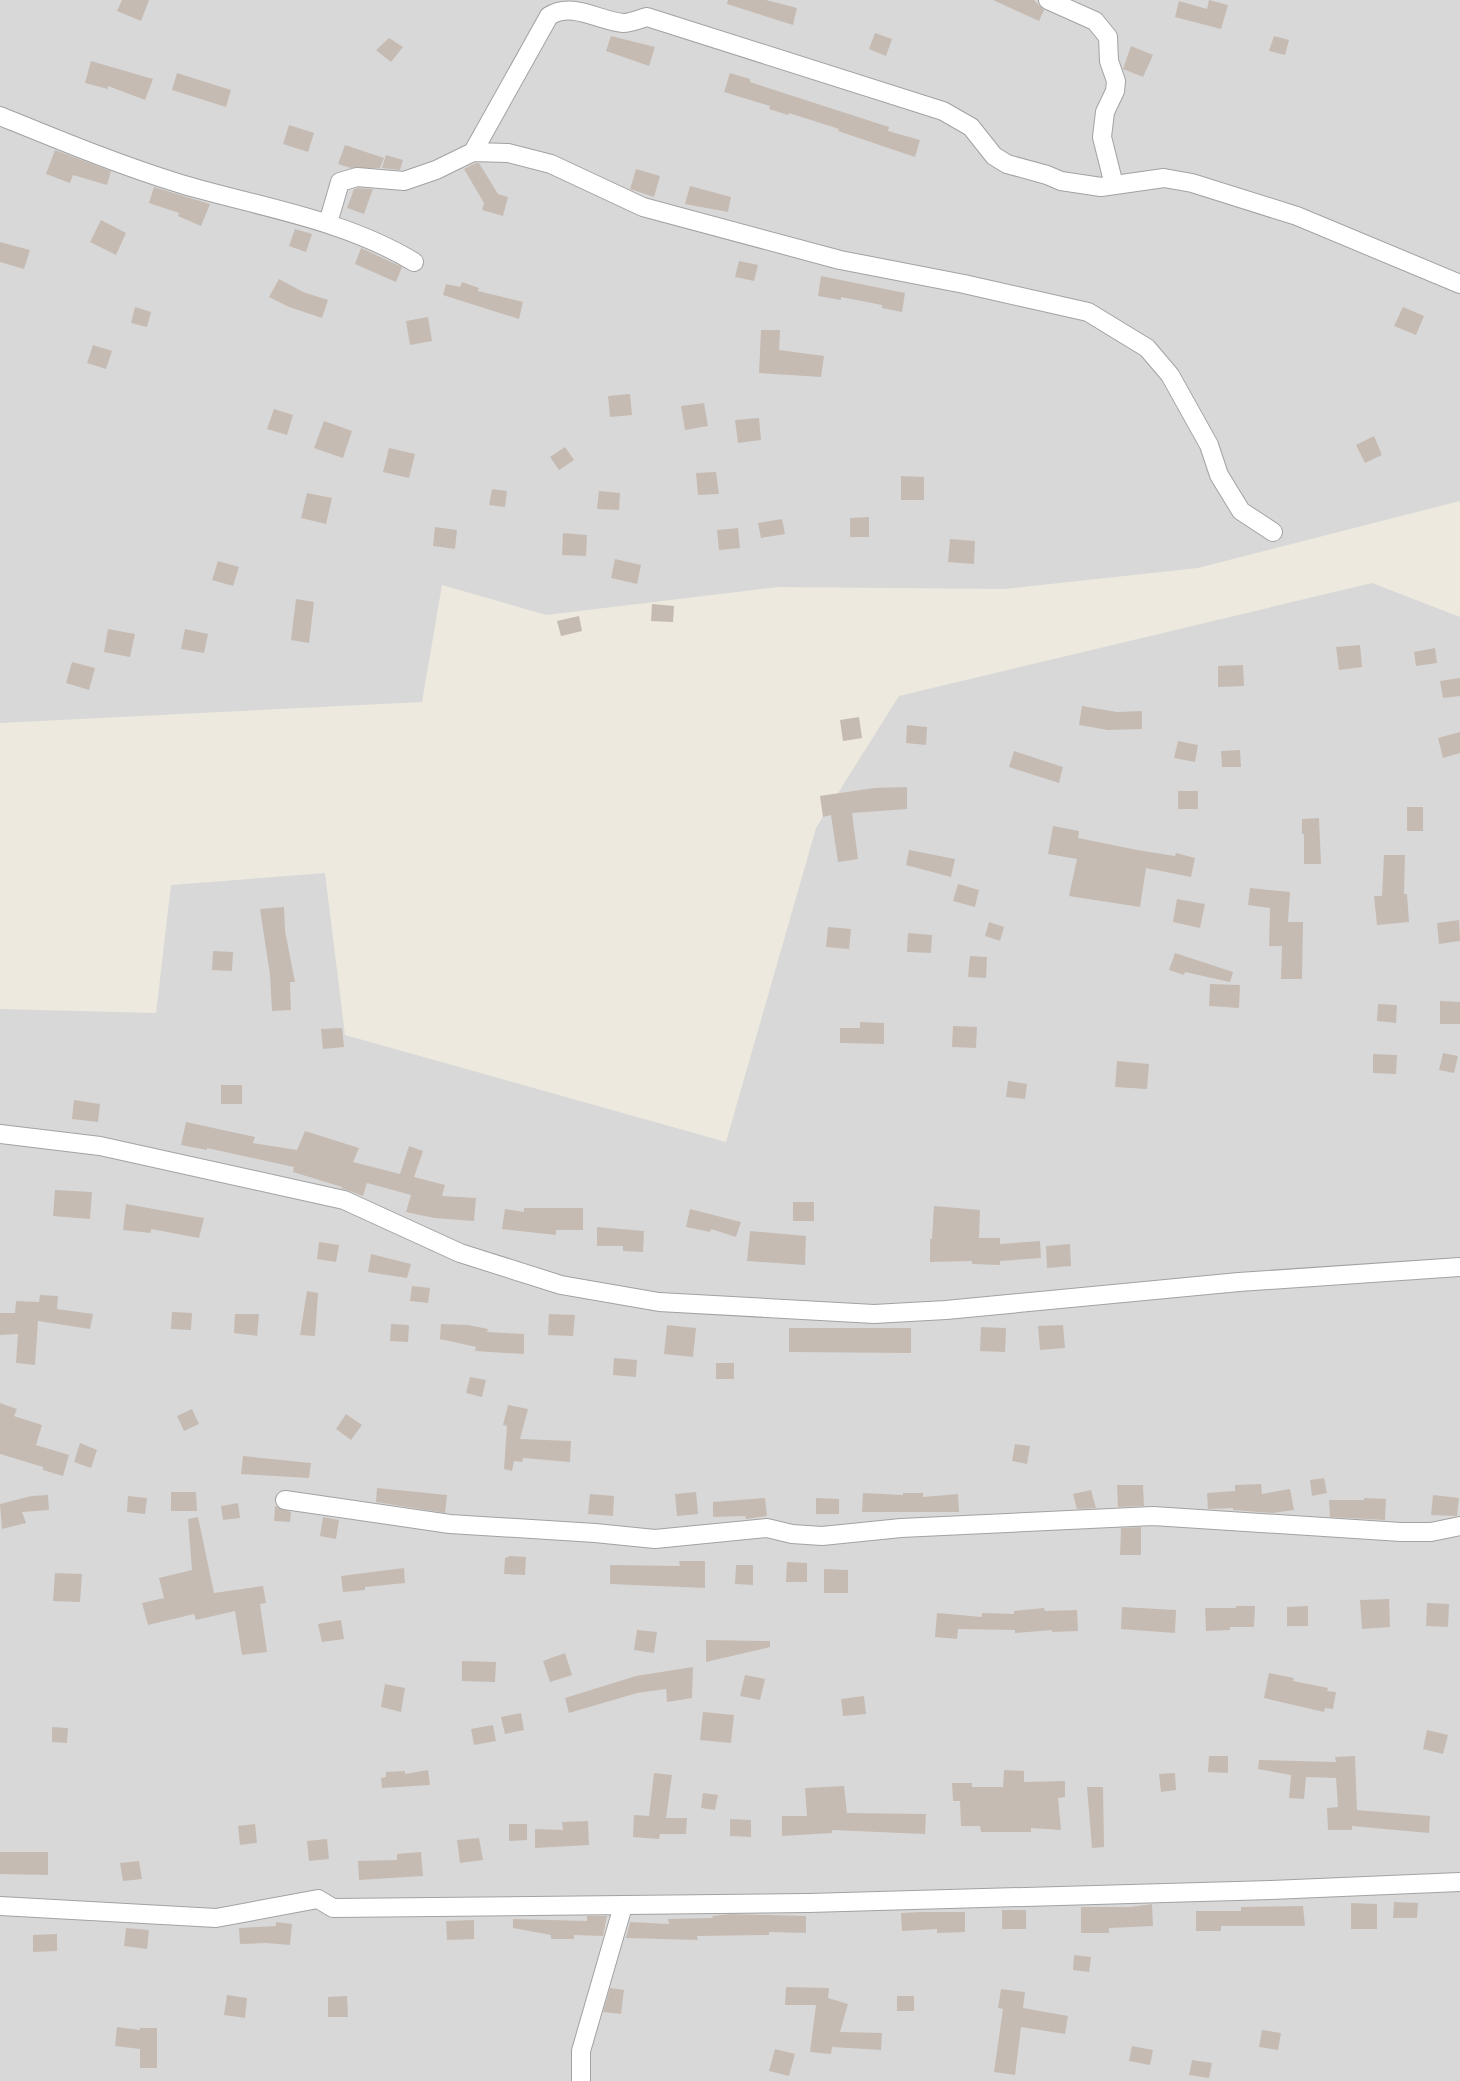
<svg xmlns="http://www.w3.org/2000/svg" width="1460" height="2081" font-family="'Alegreya Sans',sans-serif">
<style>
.residential{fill:#d9d8d8}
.building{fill:#c5bbb3}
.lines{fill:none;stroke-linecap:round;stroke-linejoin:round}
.street-casing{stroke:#a2a2a2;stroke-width:20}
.street{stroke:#fff;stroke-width:18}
</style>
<rect width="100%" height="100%" fill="#ede9df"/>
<path class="residential" d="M0,0H1460V501L1198,568L1005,589L778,587L546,615L442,585L422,702L0,723Z
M1372,583L1460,617V2081H0V1009L156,1013L171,885L325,873L345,1035L726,1142L816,828L899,696Z"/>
<path class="building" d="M122,0H149L141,21L117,11Z
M728,0H766L797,8L793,25L727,4Z
M993,0H1034L1044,10L1039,21Z
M1209,0L1228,5L1221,29L1175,17L1179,1L1207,9Z
M875,33L892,39L886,56L869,49Z
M611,36L655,47L649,66L606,51Z
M1274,36L1289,40L1285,55L1269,51Z
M389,38L403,47L391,62L376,50Z
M1131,46L1153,55L1143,77L1123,69Z
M91,61L153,79L145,100L108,86V89L85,83Z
M177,73L231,90L226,107L172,90Z
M730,73L750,79V82L889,127L888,131L920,140L915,157L838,131L839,129L789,113L788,115L769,109L770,106L724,92Z
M289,125L314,133L308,152L283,144Z
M345,145L384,158L380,168H351L338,164Z
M55,150L111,171L107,185L73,175L70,183L46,174Z
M386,155L403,160L400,170L382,168Z
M476,163H479L498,194L508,197L503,216L482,210L484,203L464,169Z
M636,169L660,176L654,197L630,189Z
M690,186L731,197L728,212L685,204Z
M154,187L210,204L201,226L178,216L179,213L149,203Z
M358,188L373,189L364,214L347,208L354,189Z
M101,220L126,233L116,255L90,242Z
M295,229L312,234L306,252L289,246Z
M0,242L30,250L24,269L0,262Z
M361,248L402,267L396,282L355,264Z
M739,261L758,265L754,281L735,277Z
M821,276L905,293L902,312L882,308V305L841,297V300L818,296Z
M279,279L303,292L328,300L322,318L289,307L269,297Z
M462,282L479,288L478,291L523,302L519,319L443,295L446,284L460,287Z
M135,307L151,312L147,327L131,323Z
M1403,307L1424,316L1416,335L1394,326Z
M428,317L432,341L410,345L406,321Z
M761,330H780L779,350L824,356L821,377L759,373Z
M93,345L112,351L106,369L87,363Z
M630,394L632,415L610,417L608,396Z
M704,403L708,426L685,430L681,406Z
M274,409L293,415L287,435L267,429Z
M759,418L761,440L738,443L735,420Z
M324,421L352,431L343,458L314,448Z
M1374,436L1382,455L1365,463L1356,445Z
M565,447L574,460L559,470L550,457Z
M389,448L415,454L409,478L383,472Z
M716,472L719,494L698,495L696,473Z
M901,476L924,477V500H901Z
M492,489L507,491L505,507L489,505Z
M599,491L620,493L619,510L597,509Z
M307,493L332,498L326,524L301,518Z
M869,517V537H850V518Z
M782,519L785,534L761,538L758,523Z
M435,527L457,530L455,549L433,546Z
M738,528L740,548L719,550L717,530Z
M563,533L587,535L586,556L562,555Z
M950,539L975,541L974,564L948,562Z
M615,559L641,565L637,584L611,578Z
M218,561L239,567L233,586L212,580Z
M296,599L314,602L309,643L291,640Z
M652,604L674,606L673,622L651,621Z
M579,616L582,631L561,636L557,621Z
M108,629L135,634L130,657L104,652Z
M185,629L208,634L204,653L181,649Z
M1360,645L1362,667L1339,670L1336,647Z
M1435,648L1437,663L1416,666L1414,652Z
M72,662L95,668L89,690L66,683Z
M1243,665L1244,686L1218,687V666Z
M1460,678V696L1443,698L1440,681Z
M1082,706L1117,712L1142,711V729L1108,730L1079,725Z
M859,717L862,738L843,741L840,720Z
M907,725L927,727L926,745L906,743Z
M1460,732V753L1443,758L1438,738Z
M1178,741L1198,745L1195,762L1174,758Z
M1240,750L1241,767H1222L1221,751Z
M1014,751L1063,767L1059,783L1009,767Z
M907,787V809L852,813L858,859L838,862L831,815L823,817L820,796L874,788Z
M1178,791H1198V809H1178Z
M1407,807H1423V831H1407Z
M1319,818L1321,864H1304V834H1302V819Z
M1053,826L1079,831L1078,838L1137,850L1175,856L1176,853L1195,858L1191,877L1146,868L1140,907L1069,896L1077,859L1048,854Z
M909,850L955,859L951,877L906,865Z
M1384,855H1405L1404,894H1407L1409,922L1377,925L1374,896H1382Z
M958,884L979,890L975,907L953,901Z
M1250,888L1290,892L1288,922H1303L1302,979H1281L1282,946H1269L1270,908L1248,905Z
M1177,899L1205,904L1200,928L1173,922Z
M284,907L285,931L295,982H290L291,1010L272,1011L270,975L260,909Z
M1459,920L1460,941L1439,944L1437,923Z
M989,922L1004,927L1000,941L985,936Z
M828,927L851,929L849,949L826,947Z
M908,933L932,935L931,953L907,952Z
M213,951L233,952L232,971L212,970Z
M1175,953L1233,972L1230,982L1185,972L1184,975L1169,970Z
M970,956L987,957L986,978L968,977Z
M1210,984L1240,985L1239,1008L1209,1006Z
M1440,1001L1460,1002V1024H1440Z
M1378,1004L1397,1005L1396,1023L1377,1021Z
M860,1022L884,1023V1044L840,1043V1028H860Z
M953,1026L977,1027L976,1048L952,1047Z
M342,1028L344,1047L323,1049L321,1029Z
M1443,1053L1458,1056L1454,1073L1439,1070Z
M1373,1054L1397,1055L1396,1074L1373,1073Z
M1117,1061L1149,1064L1147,1089L1115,1087Z
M1008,1081L1027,1084L1025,1099L1006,1097Z
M221,1085H242V1104H221Z
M74,1100L100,1104L98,1122L72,1119Z
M186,1122L255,1137L253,1143L297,1150L305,1131L359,1148L353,1162L400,1174L409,1146L423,1151L414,1177L445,1185L442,1196L476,1198L474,1221L434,1218L406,1212L411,1195L367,1183L363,1196L341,1188L342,1187L293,1172L294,1167L207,1148V1150L181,1145Z
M55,1190L92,1192L90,1219L53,1216Z
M793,1202H814V1221H793Z
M126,1204L204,1218L199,1238L151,1229V1233L123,1230Z
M934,1206L980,1210L979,1238H1000V1244L1040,1241L1041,1258L1000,1261V1265L972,1264V1261L930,1262V1239H932Z
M524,1208H583V1230H556V1235L502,1229L505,1209L524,1212Z
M690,1209L741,1222L736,1237L711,1229L710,1232L686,1227Z
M597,1227L644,1231L643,1252L623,1251V1246H597Z
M750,1231L806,1236L805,1265L747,1261Z
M319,1242L339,1245L336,1262L317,1259Z
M1070,1244L1071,1266L1047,1268L1046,1246Z
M371,1254L411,1264L407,1278L368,1272Z
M412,1286L430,1288L428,1303L410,1301Z
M307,1291L318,1293L315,1336L300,1335Z
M40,1295L58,1296L57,1309L93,1314L90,1329L38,1321L35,1365L16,1363L18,1334L0,1335V1313H15L16,1301L39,1302Z
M172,1312L192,1313L191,1330L171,1329Z
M235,1314H259L257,1336L234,1333Z
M549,1314L575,1315L573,1336L548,1335Z
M391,1324L409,1325L408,1342L390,1341Z
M441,1324L468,1325L488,1329L487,1332L524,1334V1354L475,1351L476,1347L440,1339Z
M667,1325L696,1328L693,1357L664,1354Z
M1063,1325L1065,1348L1040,1350L1038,1326Z
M981,1327L1006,1328L1005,1352L980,1351Z
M789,1328H911V1353L789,1352Z
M614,1358L637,1360L636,1377L613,1375Z
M716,1363H734V1379H716Z
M470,1377L486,1380L482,1397L466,1393Z
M0,1403L17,1409L14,1416L42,1425L36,1445L69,1455L63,1476L43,1470V1467L0,1454Z
M508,1405L528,1409L520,1439L571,1441L570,1462L523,1458L522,1462L514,1461L512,1471L504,1469L507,1426L503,1425Z
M192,1409L199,1424L184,1431L177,1416Z
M346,1414L362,1425L351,1440L336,1429Z
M80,1443L97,1450L91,1468L74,1462Z
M1015,1444L1030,1446L1027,1464L1012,1461Z
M243,1456L311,1463L309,1478L241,1474Z
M1324,1478L1327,1493L1312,1496L1310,1480Z
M1261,1484L1262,1494L1290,1489L1294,1510L1273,1513L1233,1510V1508L1208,1509L1207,1493L1235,1491V1485Z
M1117,1485H1143L1144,1506L1118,1507Z
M377,1488L447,1495L445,1513L376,1502Z
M1091,1490L1096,1508L1077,1509L1073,1494Z
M171,1492H196L197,1511H171Z
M696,1492L698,1514L677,1516L675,1494Z
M863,1493L903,1495V1493H923V1497L958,1494L959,1512H862Z
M590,1494L614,1496L613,1516L588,1514Z
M48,1495L49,1510L22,1512L26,1523L2,1529L0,1504L31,1496Z
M1433,1495L1459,1498L1457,1516L1431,1515Z
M128,1496L147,1498L145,1514L127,1512Z
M765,1498L767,1516L746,1519L745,1516L713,1517V1502Z
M816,1498L839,1499V1514H816Z
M1364,1498L1386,1499L1385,1520L1330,1517L1329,1500H1364Z
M238,1503L240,1518L223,1520L221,1506Z
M275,1506L291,1512L290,1522L274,1521Z
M198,1517L214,1593L263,1586L266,1603L260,1604L267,1652L242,1655L235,1611L196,1620L194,1614L148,1625L142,1603L164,1598L159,1578L192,1570L188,1519Z
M323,1517L339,1520L336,1539L320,1536Z
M1141,1527V1555H1120L1121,1528Z
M510,1556L526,1557L525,1575L504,1574L505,1558Z
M679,1561H705V1588L610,1584V1565L680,1566Z
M787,1562L807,1563V1582H786Z
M736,1565H753V1585L735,1584Z
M404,1568L405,1583L365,1587V1590L343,1592L341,1576Z
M824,1569L848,1570V1593H824Z
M55,1573L82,1574L80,1602L53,1601Z
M1389,1599L1390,1627L1362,1629L1360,1600Z
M1427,1603L1449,1604L1448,1627L1426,1626Z
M1236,1606H1255L1254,1627H1230V1630L1206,1631L1205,1608H1236Z
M1308,1606V1626H1287V1607Z
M1122,1607L1176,1610L1175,1633L1121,1629Z
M1044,1608L1045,1611L1077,1610L1078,1631L1052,1632V1630L1015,1633V1630L958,1629L957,1639L935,1637L937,1613L982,1617V1613L1014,1614V1611Z
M341,1620L344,1639L322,1642L318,1624Z
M637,1630L657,1632L654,1653L634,1650Z
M706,1640L770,1641V1647L706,1662Z
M565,1653L572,1675L550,1682L543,1661Z
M462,1661L496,1662L495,1682L462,1681Z
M693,1667L692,1698L667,1702L666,1689L637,1693L569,1713L565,1698L636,1676Z
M1269,1673L1294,1678L1293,1681L1328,1688L1327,1691L1336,1692L1333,1709L1325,1708L1324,1712L1264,1698Z
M745,1675L765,1679L760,1700L740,1696Z
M385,1684L405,1688L401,1712L381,1707Z
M864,1696L866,1714L843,1716L841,1699Z
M703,1712L734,1715L731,1743L700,1740Z
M521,1713L524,1730L505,1734L501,1717Z
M493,1725L496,1741L474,1745L471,1729Z
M52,1727L68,1728L67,1743L52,1742Z
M1427,1730L1448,1735L1443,1754L1423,1749Z
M1209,1756H1228V1773L1208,1772Z
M1355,1756L1357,1810L1430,1816L1429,1833L1352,1826V1830H1328L1327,1808L1338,1807L1336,1778L1306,1777L1304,1799L1289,1798L1291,1775L1258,1769L1259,1760L1336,1762L1335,1757Z
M428,1770L430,1785L382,1788L381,1778L386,1777V1772L405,1771V1774Z
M1004,1770L1024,1771V1782L1065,1781V1797L1058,1798L1061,1830L1031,1828V1832H981L980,1826H961L960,1801H953L952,1783H972V1787H1003Z
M654,1773L672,1775L666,1818H687L686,1834H660L659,1839L633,1837L634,1815L649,1816Z
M1175,1773L1176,1790L1161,1792L1159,1774Z
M844,1786L847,1813L926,1814L925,1834L832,1830V1833L782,1836V1816H807L805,1788Z
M1087,1787H1103L1104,1847L1092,1848Z
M703,1793L718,1795L715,1810L701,1808Z
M730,1819L751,1820V1837L730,1836Z
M588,1821L589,1845L535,1848V1829L563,1830L562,1822Z
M255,1824L257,1843L240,1845L238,1826Z
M509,1824H527V1840L509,1841Z
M479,1838L483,1860L460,1863L457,1840Z
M327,1839L329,1859L309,1861L307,1841Z
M0,1852H48V1875L0,1874Z
M421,1852L423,1876L359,1880L358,1861L397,1860V1854Z
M139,1861L142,1879L123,1881L120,1863Z
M1394,1902L1418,1903L1417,1918H1393Z
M1351,1903L1377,1904V1929H1351Z
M1152,1904L1153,1926L1109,1928V1933H1081V1907H1131Z
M1303,1906L1305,1926H1221V1931H1196V1911H1241V1907Z
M1002,1910H1026V1929H1002Z
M921,1912H965V1932L937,1933V1929L902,1931L901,1913Z
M730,1914L806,1916V1933L769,1932V1935L697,1936L698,1940L626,1938L630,1922L669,1924L668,1919L713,1918L712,1916Z
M587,1916H607L603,1936L574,1935V1939H551V1935L513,1928V1919L587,1921Z
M474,1920V1939L447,1940L446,1921Z
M276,1922L292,1924L290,1945L266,1943L240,1944L239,1928L276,1926Z
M126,1928L149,1930L147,1949L124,1946Z
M57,1934V1951L33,1952V1935Z
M1074,1955L1091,1957L1089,1972L1073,1970Z
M786,1987L829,1988L828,1998L848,2004L840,2032L882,2033L881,2050L832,2047L831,2054L810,2052L816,2005H785Z
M610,1988L624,1990L621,2014L603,2012Z
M1001,1989L1025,1992L1023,2008L1068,2016L1065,2034L1021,2027L1015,2075L994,2072L1003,2009L998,2008Z
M227,1995L247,1998L245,2018L224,2015Z
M347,1996L348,2017H328V1997Z
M897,1996H914V2011H897Z
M117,2027L140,2030V2028H157V2068H140V2049L115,2046Z
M1262,2030L1281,2033L1278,2050L1259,2047Z
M1132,2046L1153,2050L1150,2065L1129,2061Z
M775,2049L795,2054L789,2076L769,2071Z
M1192,2060L1212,2063L1209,2078L1189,2075Z"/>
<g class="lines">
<g class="street-casing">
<path id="street" d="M1048,0L1095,21L1108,37L1109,61L1116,81L1115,91L1105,112L1102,137L1114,185
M0,116C59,140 119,165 181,184C259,207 343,219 414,262
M473,152L549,16C572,1 599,21 623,23C631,23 639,19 647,17L943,111L971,127L994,156L1007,164L1047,175L1061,181L1101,187L1164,178L1192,183L1297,216L1460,284
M328,223L340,182L357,177L404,181L436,170L473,152L508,153L551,164L643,207L840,260L964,284L1088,312L1147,348L1170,375L1209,445L1219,475L1241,511L1273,532
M0,1134L100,1146L344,1200L460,1253L561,1285L659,1302L874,1314L946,1310L1239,1282L1460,1267
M285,1500L450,1524L595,1533L655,1539L767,1528L792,1534L822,1536L901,1528L1153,1516L1401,1532H1431L1460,1526
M0,1906L216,1918L318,1899L333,1908L809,1903L1271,1890L1460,1882
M581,2081V2051L623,1906"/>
</g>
<use href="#street" class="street"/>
</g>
</svg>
